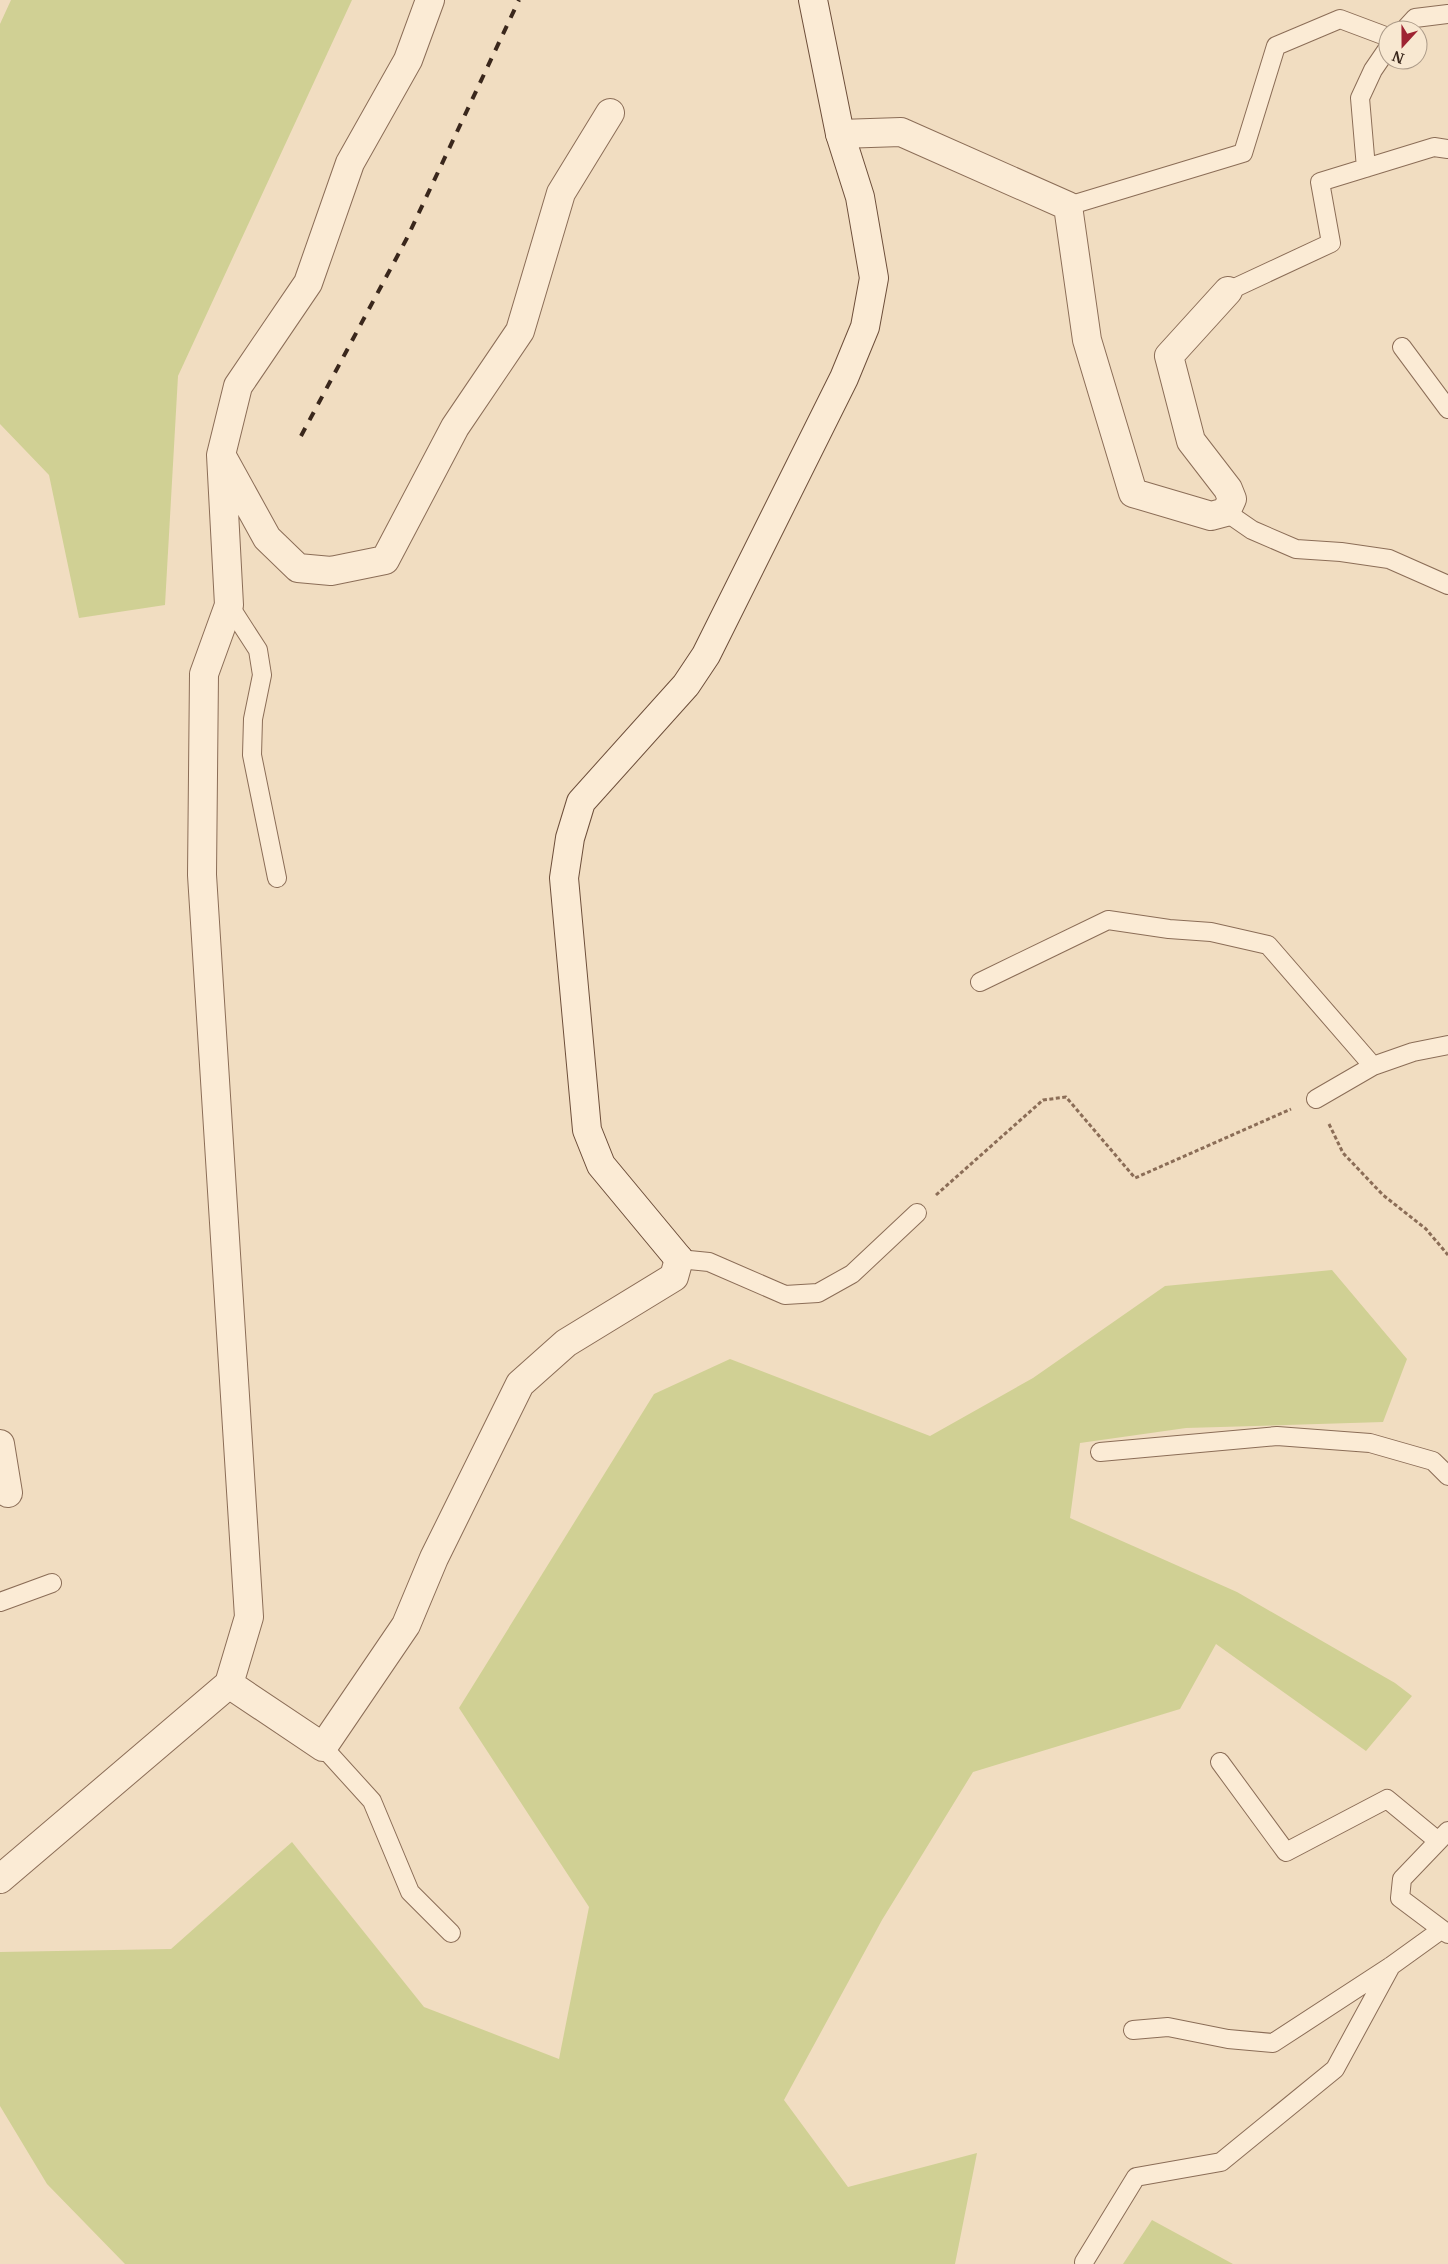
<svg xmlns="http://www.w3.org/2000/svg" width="1448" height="2264" font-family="Merriweather,serif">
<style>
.green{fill:#d0d094}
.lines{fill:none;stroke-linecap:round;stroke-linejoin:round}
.lane-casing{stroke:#8b6d57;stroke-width:20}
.street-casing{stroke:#8b6d57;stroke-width:30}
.secondary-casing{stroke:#6d4e3a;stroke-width:30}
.path{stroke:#8b6d57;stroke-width:3;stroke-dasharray:4 2.5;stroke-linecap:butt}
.lane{stroke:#fbebd5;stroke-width:18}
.street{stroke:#fbebd5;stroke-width:28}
.secondary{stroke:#fbebd5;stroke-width:28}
.rail{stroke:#3a271c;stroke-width:4;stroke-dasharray:9 9;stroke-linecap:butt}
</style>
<rect width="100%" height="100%" fill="#f1ddc1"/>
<path class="green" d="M11,0H352L178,376L165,605L79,618L49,475L0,424V24Z
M1332,1270L1407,1359L1383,1422L1186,1428L1080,1443L1070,1518L1237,1592L1395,1683L1412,1696L1366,1751L1216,1644L1180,1709L973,1772L882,1920L784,2100L848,2187L977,2153L955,2264H125L47,2184L0,2106V1952L171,1949L292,1842L424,2007L559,2059L589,1907L459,1708L654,1394L730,1359L930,1436L1033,1378L1165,1286Z
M1152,2220L1233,2264H1123Z"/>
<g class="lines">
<g class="lane-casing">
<path id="lane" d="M1404,30L1415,18L1448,14
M1366,168L1360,98L1373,70L1388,48
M1068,206L1243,153L1276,46L1340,19L1388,37
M1228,291L1331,243L1320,182L1434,147L1448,149
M1402,347L1448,409
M1226,512L1252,530L1296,549L1341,552L1389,559L1448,585
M229,605L258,650L262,675L253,719L252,755L277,878
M980,982L1108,920L1169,929L1211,932L1268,945L1373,1066
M1316,1099L1373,1066L1413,1052L1448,1045
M679,1259L709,1262L785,1295L818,1293L852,1274L917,1213
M1100,1452L1277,1436L1370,1443L1433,1461L1448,1476
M0,1602L52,1583
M323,1747L372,1801L410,1892L451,1933
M1220,1762L1286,1852L1387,1799L1438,1841
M1448,1831L1402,1879L1400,1898L1448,1934
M1133,2030L1168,2027L1228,2039L1273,2043L1391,1966L1441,1930
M1084,2262L1136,2177L1221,2162L1335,2069L1391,1966"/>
</g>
<g class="street-casing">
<path id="street" d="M840,134L901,132L1068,206L1087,340L1133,493L1211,516L1226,512L1232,499L1228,489L1191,441L1169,356L1228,291
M224,460L267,538L298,568L331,571L385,560L455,427L520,331L561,193L610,113
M0,1444L8,1493
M229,1684L323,1747L406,1625L434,1558L520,1384L566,1343L674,1277L679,1259
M0,1879L229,1684L249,1617L202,875L204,674L229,605L221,455L238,386L308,283L350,163L408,60L430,0"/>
</g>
<g class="secondary-casing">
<path id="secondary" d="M679,1259L601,1165L587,1130L564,878L570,838L581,802L686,685L706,655L844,378L865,327L874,278L860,197L840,134L813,0"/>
</g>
<path class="path" d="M1329,1124L1343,1153L1383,1195L1426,1229L1448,1255
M936,1195L1043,1100L1066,1097L1135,1178L1291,1109"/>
<use href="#lane" class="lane"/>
<use href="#street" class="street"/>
<use href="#secondary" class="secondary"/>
<path class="rail" d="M301,436L407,238L519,0"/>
</g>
<g transform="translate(1403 45) rotate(201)"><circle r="24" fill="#f8e8d1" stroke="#ac9b89"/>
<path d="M0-4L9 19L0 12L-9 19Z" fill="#9e2332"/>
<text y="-8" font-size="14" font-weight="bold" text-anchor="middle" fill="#3a271c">N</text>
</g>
</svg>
